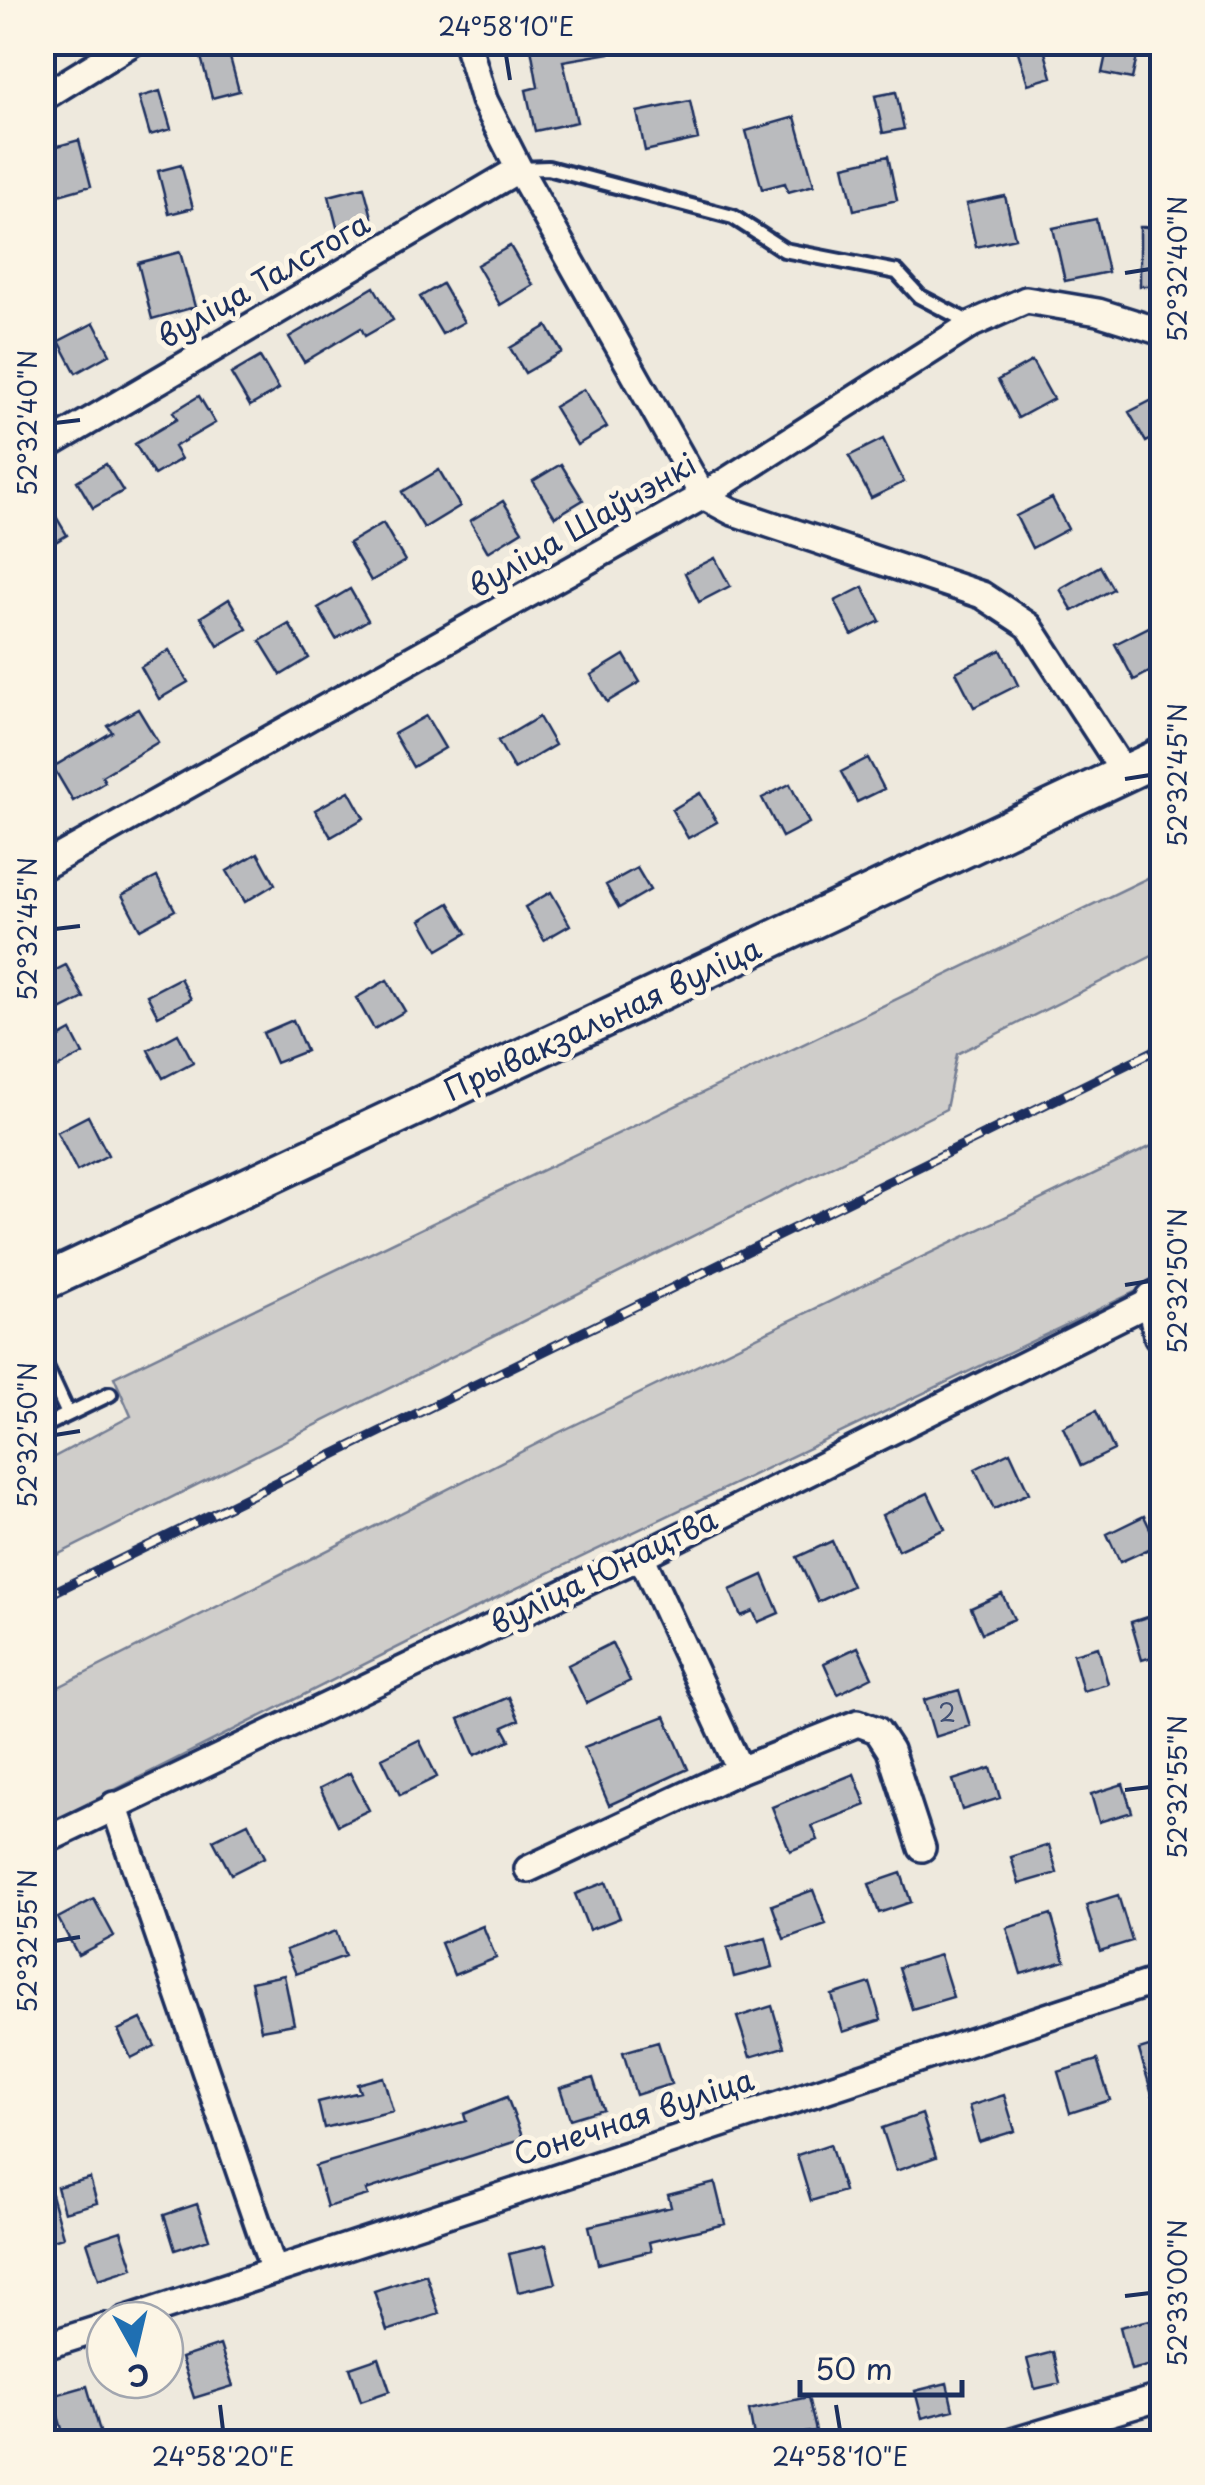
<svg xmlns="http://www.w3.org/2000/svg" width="1205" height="2485" font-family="'Playpen Sans',sans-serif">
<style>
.green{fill:#cfcdca;stroke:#757e94;stroke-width:2.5}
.building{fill:#babbbe;stroke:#1b2f5e;stroke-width:2.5}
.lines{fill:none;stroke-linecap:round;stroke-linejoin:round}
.lane-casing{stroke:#1b2f5e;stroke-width:20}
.street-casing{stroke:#1b2f5e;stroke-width:32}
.secondary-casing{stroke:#1b2f5e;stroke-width:42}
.lane{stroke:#fcf5e5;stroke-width:12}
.street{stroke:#fcf5e5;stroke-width:25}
.secondary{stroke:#fcf5e5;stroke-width:35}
.rail-casing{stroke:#1b2f5e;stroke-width:10}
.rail{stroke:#fcf5e5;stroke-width:6;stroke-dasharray:19;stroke-linecap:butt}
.ticks{fill:none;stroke:#1b2f5e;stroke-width:4}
.labels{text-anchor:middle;stroke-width:10;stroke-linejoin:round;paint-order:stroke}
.number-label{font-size:25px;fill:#435276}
.street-label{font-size:30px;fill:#1b2f5e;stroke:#fcf5e5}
.neatline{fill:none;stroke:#1b2f5e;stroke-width:4}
.ticks-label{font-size:25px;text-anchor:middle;fill:#1b2f5e}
</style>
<rect width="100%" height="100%" fill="#eee9dd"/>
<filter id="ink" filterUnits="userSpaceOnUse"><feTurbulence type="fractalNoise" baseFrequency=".01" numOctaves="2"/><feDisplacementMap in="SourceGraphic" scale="20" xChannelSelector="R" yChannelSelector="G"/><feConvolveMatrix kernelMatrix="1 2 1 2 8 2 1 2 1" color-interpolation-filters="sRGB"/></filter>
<g filter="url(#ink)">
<path class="green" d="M1162,871V951L957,1054L946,1109L43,1562V1463L131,1416L114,1377Z
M1162,1141V1279L492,1600L43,1826V1695L560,1432Z"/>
<path class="building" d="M530,42H616V52L563,61L577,122L535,131L526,90L538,87Z
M1015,42H1042L1052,77L1028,84Z
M1108,45L1138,52L1132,79L1102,73Z
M228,50L239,91L212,98L201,57Z
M160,91L171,129L150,135L139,97Z
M896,92L904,129L883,133L875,96Z
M690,101L698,139L645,151L637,112Z
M795,117L814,185L788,192L785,183L762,189L746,131Z
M79,140L91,186L59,195L47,149Z
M888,156L897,200L854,210L844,166Z
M181,165L193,208L169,214L158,171Z
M364,187L372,217L337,227L329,196Z
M1005,196L1015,238L976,247L966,204Z
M1096,219L1108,272L1065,281L1053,228Z
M1140,227H1162V286H1140Z
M510,246L533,285L500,305L477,265Z
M180,252L195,307L152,319L138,263Z
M442,284L464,322L442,334L420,297Z
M374,287L393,320L365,336L361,328L304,362L289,337Z
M94,323L110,354L76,373L59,341Z
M547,326L562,352L525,373L510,348Z
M260,357L279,389L250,406L231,374Z
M1032,361L1053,399L1018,418L998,380Z
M584,389L607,427L577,445L554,407Z
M1162,395V433L1146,442L1129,412Z
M199,396L215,423L174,447L181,459L154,475L135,444L177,419L173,412Z
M883,439L904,482L871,498L849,456Z
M106,464L123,491L93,508L77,481Z
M561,464L583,500L555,517L533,481Z
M439,470L460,506L424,528L402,492Z
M42,493L67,535L42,550Z
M1052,498L1068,529L1032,548L1016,516Z
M503,501L522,531L488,552L470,521Z
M383,523L405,561L371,581L349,543Z
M715,558L730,586L699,602L685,573Z
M1100,566L1113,589L1073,611L1060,589Z
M863,587L880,621L852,635L835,601Z
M350,589L368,620L336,639L318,608Z
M229,599L247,629L218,646L201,617Z
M289,624L309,658L281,675L260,641Z
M1155,624L1162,638V665L1134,680L1115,644Z
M169,650L188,682L159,699L141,667Z
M1001,650L1018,685L974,707L956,672Z
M624,655L640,682L607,702L591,675Z
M138,709L158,742L102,776L105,782L73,801L53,767L112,732L108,726Z
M426,716L445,748L413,767L394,734Z
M539,717L555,745L514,769L498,741Z
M868,758L884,789L857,802L841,772Z
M790,784L809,823L782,837L762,798Z
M349,791L364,818L331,837L315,810Z
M700,793L717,822L688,838L672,810Z
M258,853L275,884L245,902L227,871Z
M637,868L650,890L619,908L606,885Z
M157,877L175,910L140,929L122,895Z
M551,892L570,925L544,940L525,907Z
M449,903L467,933L438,950L421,920Z
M66,965L84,998L52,1014L42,996V977Z
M180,978L191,999L158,1016L147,995Z
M387,980L405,1011L374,1029L356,998Z
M293,1020L306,1051L276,1063L263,1033Z
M71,1031L83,1054L42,1076V1047Z
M178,1034L193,1062L163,1078L148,1050Z
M88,1116L108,1155L77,1171L57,1132Z
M1096,1411L1114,1450L1081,1466L1063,1427Z
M1010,1452L1029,1493L994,1509L975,1469Z
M928,1493L945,1529L898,1550L882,1515Z
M1144,1516L1158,1545L1120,1562L1107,1534Z
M832,1541L852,1586L818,1602L797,1557Z
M763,1575L779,1613L758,1622L753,1611L741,1616L730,1590Z
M1002,1594L1014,1619L982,1633L971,1608Z
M1162,1612V1654L1142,1660L1131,1622Z
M612,1643L630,1681L586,1703L568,1665Z
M858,1647L872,1677L838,1694L824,1663Z
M1098,1647L1108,1684L1083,1691L1073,1654Z
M959,1690L970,1726L935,1737L924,1700Z
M509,1697L519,1720L503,1727L510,1740L475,1755L459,1719Z
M665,1716L688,1769L609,1805L584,1747Z
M419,1740L437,1777L400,1795L382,1758Z
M991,1768L1000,1798L962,1810L953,1780Z
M350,1773L369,1810L338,1825L320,1788Z
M854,1774L866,1805L812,1826L818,1840L790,1851L772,1807Z
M1123,1784L1132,1812L1099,1822L1091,1794Z
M248,1823L265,1857L231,1874L213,1840Z
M1049,1845L1057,1873L1019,1884L1011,1857Z
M901,1873L911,1902L879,1913L869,1884Z
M606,1882L620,1918L589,1930L575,1894Z
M813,1890L826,1924L784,1939L772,1905Z
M1118,1895L1132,1941L1100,1951L1086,1905Z
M94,1899L114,1936L78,1955L58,1918Z
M1051,1914L1065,1961L1021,1974L1007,1928Z
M483,1926L496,1958L454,1975L441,1943Z
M336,1931L345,1956L296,1974L286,1950Z
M766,1938L773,1967L734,1977L727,1948Z
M940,1955L953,1997L912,2009L899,1967Z
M284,1975L294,2024L261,2030L251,1982Z
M870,1983L881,2020L843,2032L832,1995Z
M772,2006L784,2047L750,2057L737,2017Z
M141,2019L155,2046L131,2058L118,2030Z
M658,2042L671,2084L636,2095L623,2052Z
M1162,2043V2113L1158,2114L1139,2050Z
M1097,2060L1110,2100L1070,2113L1058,2072Z
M383,2077L393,2111L324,2128L318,2102L360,2092L357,2084Z
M593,2078L603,2109L570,2119L560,2088Z
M1004,2095L1015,2131L979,2142L969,2106Z
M507,2097L523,2139L366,2190L368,2195L327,2207L315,2166L466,2121L464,2114Z
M922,2114L936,2157L896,2171L882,2128Z
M830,2144L844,2191L811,2201L797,2155Z
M90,2178L97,2203L64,2212L57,2187Z
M715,2183L725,2224L649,2242L651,2251L598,2264L589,2226L671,2207L668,2195Z
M42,2184H48L63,2237L42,2243Z
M197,2204L209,2239L175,2250L164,2215Z
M121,2231L133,2268L99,2279L87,2242Z
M546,2245L556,2283L518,2292L509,2254Z
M426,2274L439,2314L387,2331L374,2291Z
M1150,2320L1160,2363L1131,2370L1120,2327Z
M220,2345L233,2386L194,2398L181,2358Z
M1053,2352L1060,2383L1035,2389L1027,2359Z
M379,2358L390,2391L361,2401L350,2368Z
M947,2383L953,2410L922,2418L915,2391Z
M87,2386L101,2435L66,2442L52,2396Z
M808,2397L816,2431L755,2442L749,2410Z"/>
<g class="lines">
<g class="lane-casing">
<path id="lane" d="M519,169L548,168L733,217L784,250L897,272L919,296L972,324
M42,1358L68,1414
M42,1427L110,1394"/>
</g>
<g class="street-casing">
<path id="street" d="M467,42L484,100L519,169L703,496L733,512L982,595L1029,626L1125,774
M42,98L133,42
M42,449L519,169
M42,867L703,496L972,324L1026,300L1098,312L1162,332
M740,1770L858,1723L877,1730L890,1750L922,1848
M114,1805L274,2271
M42,1842L641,1556L1154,1300
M528,1869L740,1770L641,1556
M125,2320L1162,1979
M42,2347L105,2327
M1012,2442L1162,2397"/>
</g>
<g class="secondary-casing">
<path id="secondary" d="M42,1283L1162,756
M1162,1296L1154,1300L1162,1334"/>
</g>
<use href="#lane" class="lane"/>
<use href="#street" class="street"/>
<use href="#secondary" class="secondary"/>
<g class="rail-casing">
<path id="rail" d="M42,1598L1162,1047"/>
</g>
<use href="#rail" class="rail"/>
</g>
</g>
<path class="ticks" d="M506,55L510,80M1125,273L1150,269M55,423L80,420M1125,779L1150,775M55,929L80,926M1125,1285L1150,1281M55,1435L80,1431M1125,1790L1150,1787M55,1941L80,1937M1125,2296L1150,2293M220,2405L223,2430M836,2405L840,2430"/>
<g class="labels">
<g class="number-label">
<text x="947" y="1722">2</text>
</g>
<g class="street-label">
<text transform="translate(264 281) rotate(-30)" y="10">вуліца Талстога</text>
<text transform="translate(583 526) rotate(-30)" y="10">вуліца Шаўчэнкі</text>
<text transform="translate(603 1020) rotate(-25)" y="10">Прывакзальная вуліца</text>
<text transform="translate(604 1572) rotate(-26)" y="10">вуліца Юнацтва</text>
<text transform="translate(634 2118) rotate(-18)" y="10">Сонечная вуліца</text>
</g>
</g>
<rect width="1205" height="2485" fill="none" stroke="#fcf5e5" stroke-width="110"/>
<g transform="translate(135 2350) rotate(172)"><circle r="48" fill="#fcf5e5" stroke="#a2a6af" stroke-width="2.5"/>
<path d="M0-8L18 38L0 25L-18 38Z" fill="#1f6fb2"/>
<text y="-15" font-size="28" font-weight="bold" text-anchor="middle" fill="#1b2f5e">С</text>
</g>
<path d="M800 2380v15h162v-15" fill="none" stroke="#1b2f5e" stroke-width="5"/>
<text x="815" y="2380" font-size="30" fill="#1b2f5e" stroke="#fcf5e5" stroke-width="8" paint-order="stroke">50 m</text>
<rect x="55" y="55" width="1095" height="2375" class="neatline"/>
<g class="ticks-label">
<text x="506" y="36">24°58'10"E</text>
<text transform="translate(1178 269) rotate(-90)" y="9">52°32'40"N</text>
<text transform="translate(28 423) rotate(-90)" y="9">52°32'40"N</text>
<text transform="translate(1178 775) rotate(-90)" y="9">52°32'45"N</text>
<text transform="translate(28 929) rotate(-90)" y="9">52°32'45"N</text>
<text transform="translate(1178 1281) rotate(-90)" y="9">52°32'50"N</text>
<text transform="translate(28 1435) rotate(-90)" y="9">52°32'50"N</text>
<text transform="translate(1178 1787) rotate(-90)" y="9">52°32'55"N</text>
<text transform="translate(28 1941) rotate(-90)" y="9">52°32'55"N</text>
<text transform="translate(1178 2293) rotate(-90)" y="9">52°33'00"N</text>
<text x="223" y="2466">24°58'20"E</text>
<text x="840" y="2466">24°58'10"E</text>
</g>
</svg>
